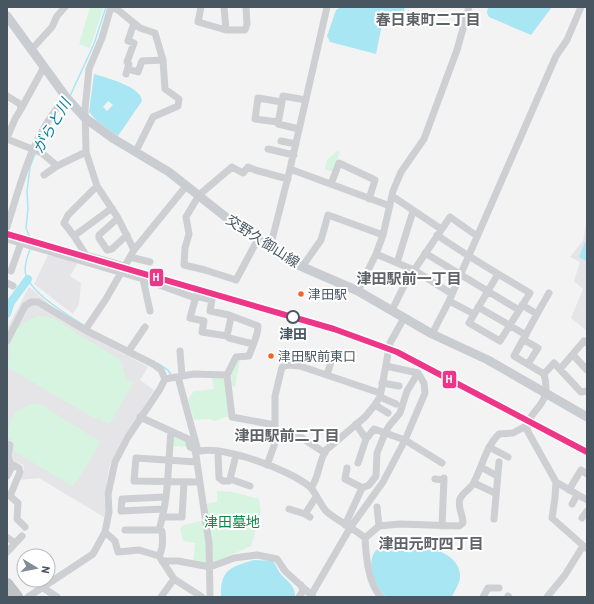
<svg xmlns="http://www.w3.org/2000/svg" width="594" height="604" font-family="Barlow,'Noto Sans JP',sans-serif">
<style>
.education{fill:#e5e4e6}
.green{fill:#d7f4e1}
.water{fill:#a9e6f4;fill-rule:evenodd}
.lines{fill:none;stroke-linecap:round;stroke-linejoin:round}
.stream{stroke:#a9e6f4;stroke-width:1.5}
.river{stroke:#a9e6f4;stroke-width:8}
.highway-casing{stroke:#b8bdc4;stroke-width:12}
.minor{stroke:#cdcfd2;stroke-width:7}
.major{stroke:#c9cdd1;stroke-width:9}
.highway{stroke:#bec3c8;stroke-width:10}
.minor-bridge{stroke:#cdcfd2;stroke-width:7}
.rail-1-casing{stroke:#fff;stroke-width:9}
.rail-1{stroke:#ee3689;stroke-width:6}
.bus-dot{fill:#f26522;stroke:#fff;stroke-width:1.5}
.stop-dot{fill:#fff;stroke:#485662;stroke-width:2}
.labels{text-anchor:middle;stroke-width:4;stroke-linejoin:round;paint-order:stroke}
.bus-label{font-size:13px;fill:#485662;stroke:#fff;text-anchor:start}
.street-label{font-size:14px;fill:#485662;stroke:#fff}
.stop-label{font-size:14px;font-weight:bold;fill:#485662;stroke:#fff}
.park-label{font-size:14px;fill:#0f8748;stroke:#fff}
.neighbourhood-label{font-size:15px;font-weight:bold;fill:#5e6368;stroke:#fff}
.water-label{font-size:15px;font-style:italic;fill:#037f9b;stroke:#fff}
.line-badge{stroke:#fff;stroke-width:1.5}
.badge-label{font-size:11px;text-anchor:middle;font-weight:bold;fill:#fff}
</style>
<rect width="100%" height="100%" fill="#f4f3f3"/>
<path class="education" d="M586,224H587V331L571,318L583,289L574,281L580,262L570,257L583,241Z
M48,255L78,262L70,276L81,283L79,304L73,314L34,284Z
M29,287L81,331L148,367L140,380L154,390L110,464L104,497L106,513L104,517L39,478L20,480L24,469L23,465L12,460L10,443L7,439V329Z"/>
<path class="green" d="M90,7H104L90,48L79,44Z
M337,151L340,152L333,172L325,169L327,160Z
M39,316L53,318L119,359L123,368L125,378L133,383L110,423H107L98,418L97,420L7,367C7,363 10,360 11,356C11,353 10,349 10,346C11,330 25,320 39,316Z
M240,360L235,387L232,386L231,371L237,361Z
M226,376L229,416L215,421L210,419L194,420L188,399L194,391L214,389L212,378Z
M38,403L101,442L73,487L14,451L11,438L8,437C8,417 18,405 38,403Z
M173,433L187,439L188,447L172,446Z
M217,491L234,492L259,499L261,512L251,546L211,564L205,504L217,502Z
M204,520L209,563H193L195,543L183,541L180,528L184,525Z"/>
<path class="water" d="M396,7L405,8L399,26L386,23L382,25L376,54L330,42L327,36L336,10L339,8Z
M488,7H552L531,35L489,17L487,13Z
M94,74C107,78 142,87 142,101L118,136L97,121L89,112ZM108,101L113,105L107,111L103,107Z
M585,242L587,243L586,261L579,257Z
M397,542C418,543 462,551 460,577C460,583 454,592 452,597H386C367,579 362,543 397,542Z
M254,560L273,561C276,565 277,569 280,573C286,581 296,585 295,597H221C220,569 231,567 254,560Z"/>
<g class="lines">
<path class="stream" d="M70,96L94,44L106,7
M38,148L41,141
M32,243L26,228L28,209L27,191L30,167L35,154
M30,249C28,255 25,263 25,270C26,291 68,315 85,326
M157,363L168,370L171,375"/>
<path class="river" d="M7,314L11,302L28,279"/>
<g class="highway-casing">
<path id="highway" d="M7,584L17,597"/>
</g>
<path class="minor" d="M111,7L102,38L89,69L85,109L86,152L97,186L118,218L134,250
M201,7L198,22L226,30
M224,7L226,30H245L247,24L246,7
M111,8L118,10L140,28L155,33L163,60L165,89L179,99L178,106L153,117L136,151
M31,50L52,27L57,16L65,7
M128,69L138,72L142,61L163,60
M126,74L129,64L127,62L134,43L128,41L134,23
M7,96L20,104L21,109L15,119L7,138
M21,109L44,67
M278,122L255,119L258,98L282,102
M299,129L278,124L283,96L306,100
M7,139L42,153L57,166
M281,141L296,144
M268,149L294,155
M290,169L390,206
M44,175L57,166L86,152
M331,184L339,163L375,180L369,199
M392,196L441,229
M112,208L74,236L86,255L125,266
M118,218L99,235V238L107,250L112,249L127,235
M7,227C22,179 32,135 66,97
M437,235C467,256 498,274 530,293L500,341L469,323L498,274
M74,236L64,223L68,215L97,186
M7,239L143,279L195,298
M258,239L236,280L205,270L184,265L185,248L189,234L186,217L199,195L232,167L243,173L248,167L255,170L288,179
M270,248L290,169L327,7
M425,253L519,310
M376,254L414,270L452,294
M130,257L150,262
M397,263L413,211
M302,267L321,240L328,215L383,235
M11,271L21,243
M143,279L150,311
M7,283L13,286
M358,291L376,254L383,235L393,191L401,172L424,139L457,50L469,7
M449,301L474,314
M522,305L537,314L514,356L544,374C553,408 529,406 527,430L556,482L555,498L552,518L587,549
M478,307L526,335
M392,310L406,282L450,217L477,236
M537,314L549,293
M432,334L449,301L556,56L567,40L581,7
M227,336L231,317
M524,340L538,348L528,364
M7,341L25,306L31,302H38L85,330
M253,344L229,338L227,336L202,332L204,321L190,318L196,296L212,300L210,311L229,315L258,326C258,337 252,346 249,356L236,357L227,375L232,417L275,425
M180,351L182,376
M128,352L145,327
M573,355L587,370
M560,369L584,341L587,343
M544,374L554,363L581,392L587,391
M327,375L334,352
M178,377L198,451
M165,379L194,374L227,375
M382,383L399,386
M380,397L396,404
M375,405L388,413
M140,417L188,439L190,447L195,449L209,543L210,597
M356,424L366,439L374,429L405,440L442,463
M296,434L325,453
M7,444L10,445L8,455L10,463L19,468L20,472L10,496L18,503L17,519L25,527
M489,447L508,457
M196,452C220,444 291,470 310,487C317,494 320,505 327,512C339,522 354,528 365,538C366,556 368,584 381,597
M218,452L219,478L223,481H229L230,479L236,455
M197,462L136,458L134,481L199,482
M358,463L366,439
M267,465L275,443V396L282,367L289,365L300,366L380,393
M481,467L497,476
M347,468L345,479L363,488
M7,476L13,465
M230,479L250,486
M435,479L444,480
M556,482L587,500
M474,483L495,493
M311,488C320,475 318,463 326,450L365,417L374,406L380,397L390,343L404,318
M569,490L581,470L587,474
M572,504L577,495
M377,507L379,526L400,524L459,526L463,523C463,514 457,507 460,499C462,493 469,490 473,484C482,468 485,448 499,434L513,433L524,427L527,430
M163,509L121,511L122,499L165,497
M289,509L305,514
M163,517H182L184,482
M310,517L305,514L316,497
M582,518L587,511
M494,519L499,462
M345,525L362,488L369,485L376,476L377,453L385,433L389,426L400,413L407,391L418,373
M442,526L444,478
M125,530H159
M105,532L115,541L118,552L139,550L159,556L174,579L202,597
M8,538L15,543
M365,538L379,526
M7,552L22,536
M159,556C163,549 163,539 162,531L159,530C169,498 168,464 171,431
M162,561H178L210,567L234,558L257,555L277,559L285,571L307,591
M42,587L57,597
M508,596L509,597
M28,597L93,554L105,532L109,512L108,494L115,462L128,437L160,389L165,379L161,370L153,364L85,330L106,299L134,250L187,185
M161,597L174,579
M299,597L303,591L301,585
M310,597L350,528L383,482L405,440L425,393L424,383L418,373L386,366
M483,597L488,588H499
M547,597L565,575L583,546"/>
<path class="major" d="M7,16L66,97L85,118L114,139L169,172L232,222L291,262L358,291L432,334L488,360L587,417"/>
<use href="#highway" class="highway"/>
<path class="minor-bridge" d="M307,591L313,597"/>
<g class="rail-1-casing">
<path id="rail-1" d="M7,234L334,329L397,352L587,452"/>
</g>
<use href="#rail-1" class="rail-1"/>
</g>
<g class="bus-dot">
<circle cx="301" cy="294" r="3.5"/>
<circle cx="271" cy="356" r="3.5"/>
</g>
<circle class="stop-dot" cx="293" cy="317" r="6"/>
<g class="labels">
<g class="bus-label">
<text x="308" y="299">津田駅</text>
<text x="278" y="361">津田駅前東口</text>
</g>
<g class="street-label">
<text transform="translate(263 241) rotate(33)" y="5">交野久御山線</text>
</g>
<g class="stop-label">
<text x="293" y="339">津田</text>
</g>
<g class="park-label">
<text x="232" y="527">津田墓地</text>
</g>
<g class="neighbourhood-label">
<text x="428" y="25">春日東町二丁目</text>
<text x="409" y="284">津田駅前一丁目</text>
<text x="287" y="441">津田駅前二丁目</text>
<text x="431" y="549">津田元町四丁目</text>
</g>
<g class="water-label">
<text transform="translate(52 126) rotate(-60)" y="5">がらと川</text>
</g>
</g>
<g class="line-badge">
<rect x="149" y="268" width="15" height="19" rx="4" fill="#ee3689"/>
<rect x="442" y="370" width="15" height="19" rx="4" fill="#ee3689"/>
</g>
<g class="badge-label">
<text x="156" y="281">H</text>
<text x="449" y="383">H</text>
</g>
<rect width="594" height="604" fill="none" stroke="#485662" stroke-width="16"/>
<g transform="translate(36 568) rotate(100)"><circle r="19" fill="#ffffff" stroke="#b6bbc0"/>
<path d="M0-3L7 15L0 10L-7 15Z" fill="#848d95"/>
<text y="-6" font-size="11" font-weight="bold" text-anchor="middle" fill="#485662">N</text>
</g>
</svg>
